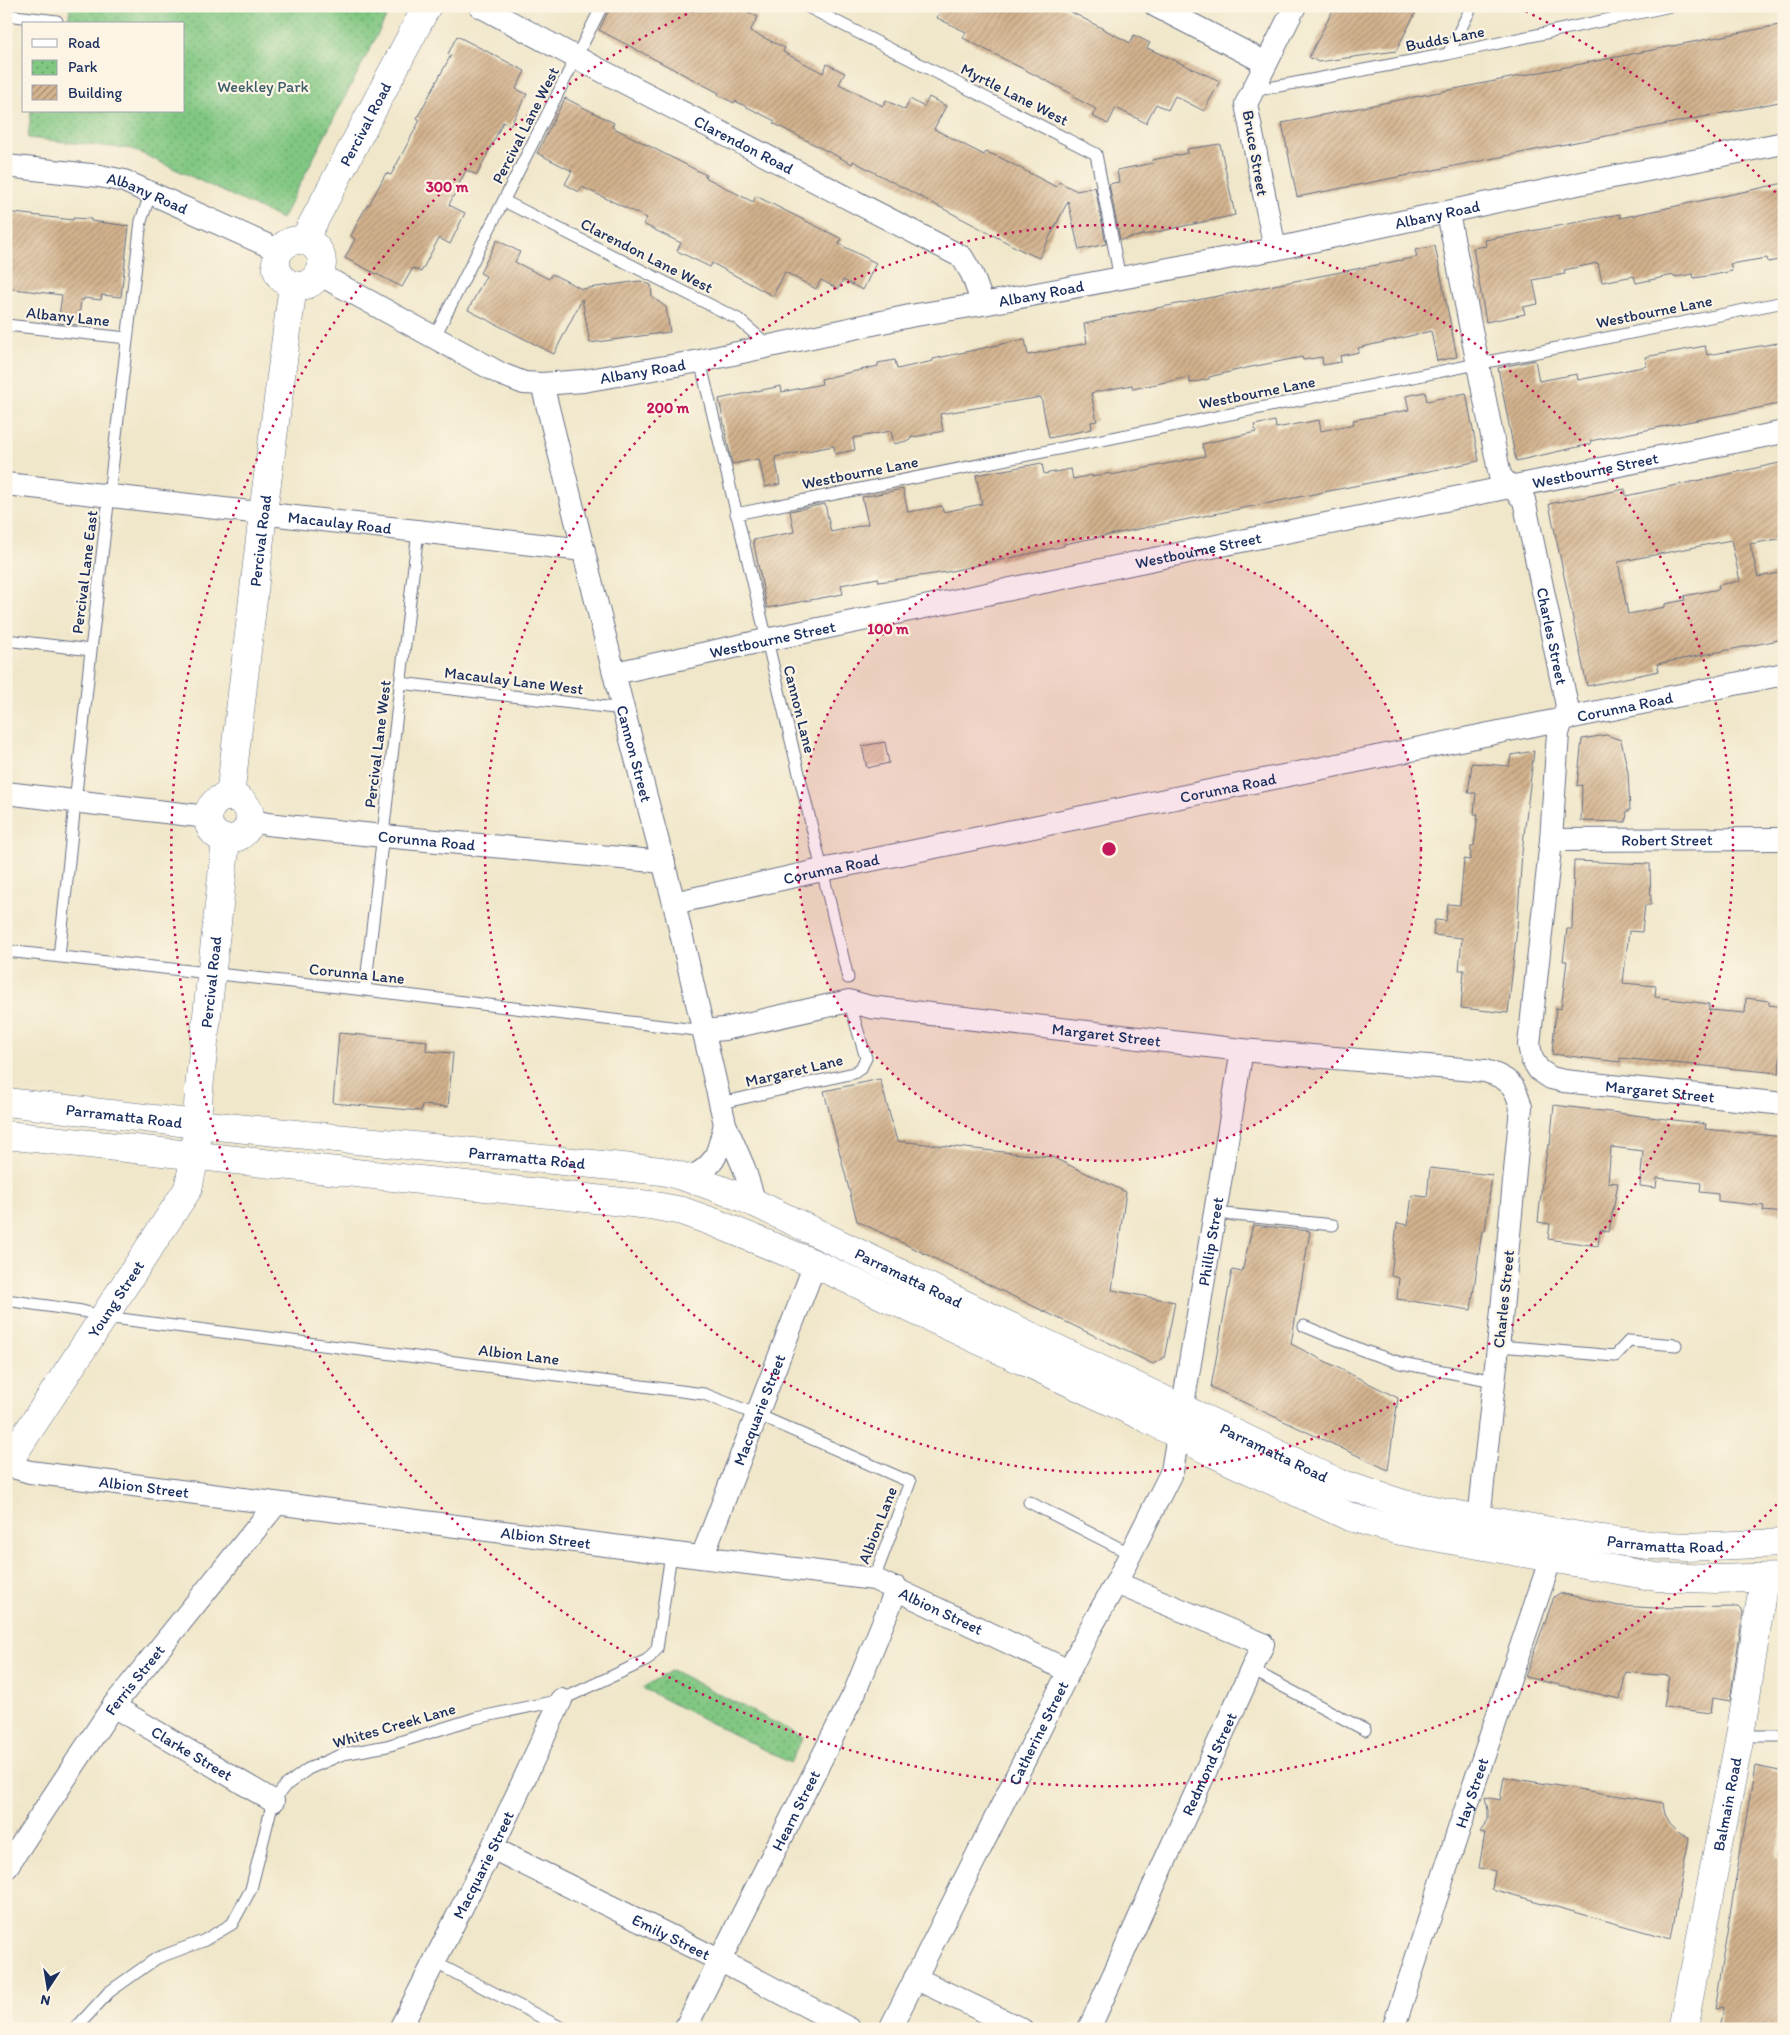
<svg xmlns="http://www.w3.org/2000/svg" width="1790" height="2035" font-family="Itim,sans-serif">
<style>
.park{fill:url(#park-dots);stroke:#4e7b70}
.building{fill:url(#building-hatch);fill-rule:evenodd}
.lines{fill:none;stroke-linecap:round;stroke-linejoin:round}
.service-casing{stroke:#666f84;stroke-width:13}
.minor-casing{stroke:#666f84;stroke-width:24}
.tertiary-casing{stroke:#666f84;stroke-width:29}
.secondary-casing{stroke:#666f84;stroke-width:29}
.trunk-casing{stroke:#666f84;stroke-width:29}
.service{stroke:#fff;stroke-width:11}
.minor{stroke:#fff;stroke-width:22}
.tertiary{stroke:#fff;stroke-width:28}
.secondary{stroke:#fff;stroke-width:28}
.trunk{stroke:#fff;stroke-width:28}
.ring{fill:none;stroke:#c2185b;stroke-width:2.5;stroke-dasharray:2.5 5}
.labels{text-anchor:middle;stroke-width:4.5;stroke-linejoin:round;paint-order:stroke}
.street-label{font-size:16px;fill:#1b2f5e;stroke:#fcf5e5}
.park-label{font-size:16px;fill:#3a5d69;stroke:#fcf5e5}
.centre{fill:#c2185b;stroke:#fcf5e5;stroke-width:2.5}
.ring-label{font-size:15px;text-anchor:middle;font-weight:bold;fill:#c2185b;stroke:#fcf5e5;stroke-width:4.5;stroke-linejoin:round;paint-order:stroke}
</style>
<defs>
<pattern id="park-dots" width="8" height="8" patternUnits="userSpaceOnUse" patternTransform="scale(1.25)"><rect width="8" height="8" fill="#81c782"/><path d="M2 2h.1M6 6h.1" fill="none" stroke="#69a26e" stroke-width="1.8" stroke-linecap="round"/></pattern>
<pattern id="building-hatch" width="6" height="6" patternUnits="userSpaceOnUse" patternTransform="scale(1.25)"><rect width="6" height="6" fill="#d3b28d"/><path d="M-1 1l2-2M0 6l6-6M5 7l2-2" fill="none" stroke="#aa9176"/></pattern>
</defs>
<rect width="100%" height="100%" fill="#fcf5e5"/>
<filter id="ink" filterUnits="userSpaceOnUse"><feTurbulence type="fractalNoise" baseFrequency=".02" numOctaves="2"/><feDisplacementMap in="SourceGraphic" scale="10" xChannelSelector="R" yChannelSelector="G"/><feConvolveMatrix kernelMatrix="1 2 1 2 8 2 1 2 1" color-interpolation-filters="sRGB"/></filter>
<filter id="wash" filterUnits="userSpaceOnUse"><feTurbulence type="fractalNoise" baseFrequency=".0096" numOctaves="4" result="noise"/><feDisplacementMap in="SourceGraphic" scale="20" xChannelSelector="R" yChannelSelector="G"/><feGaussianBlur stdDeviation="1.12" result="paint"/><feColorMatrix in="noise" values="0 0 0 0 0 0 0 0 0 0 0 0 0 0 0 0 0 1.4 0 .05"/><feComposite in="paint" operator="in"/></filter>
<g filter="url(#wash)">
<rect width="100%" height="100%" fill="#f0e7ca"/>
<path class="park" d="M70,6H392L282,219L132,149L28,138L31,111H184V24H68Z
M672,1670L803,1737L790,1763L642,1688Z"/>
<g id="blocks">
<path class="building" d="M611,6H737L758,17L750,31L785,48L783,52L823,73L827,64L845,73L839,84L883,106L886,100L905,110L910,99L924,107L929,97L946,106L934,129L984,155L986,152L999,157L1056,187L1059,182L1077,191L1095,187L1106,244L1079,250L1068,201L1039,258L1023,251L853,161L852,164L773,123L775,121L735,101L734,103L718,95L719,93L599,30Z
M943,6H1060L1130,43L1134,35L1150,43L1147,48L1220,81L1204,111L1175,96L1168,110L1156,104L1146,123L1116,108L1108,124L1092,116L1096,109L1073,97L1074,95L963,38L966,32L937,18Z
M1335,6H1419L1396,51L1318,62L1309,57Z
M1784,24V101L1297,197L1282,123Z
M457,36L525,71L516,89L527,94L510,126L503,122L477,175L466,170L449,205L465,213L450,244L439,238L421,272L413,268L402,287L345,258L355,239L351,236L358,221L368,204L369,205L386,173L391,175L420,120L417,118L451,55L448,54Z
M565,98L614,123L612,127L706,175L705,177L730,190L753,202L756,196L842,239L839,244L876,263L863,290L843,280L838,289L821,280L816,289L785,272L773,296L712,263L710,267L677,251L681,243L643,224L647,218L582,187L579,192L565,184L572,171L537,153Z
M1220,144L1235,215L1120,240L1109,184L1119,182L1117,170L1153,163L1152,160L1188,153L1187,149Z
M1784,183V259L1768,262L1767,258L1730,264L1732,271L1714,275L1694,278L1693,274L1675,277L1674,275L1636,283L1634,276L1602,282L1598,263L1564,270L1565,274L1533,280L1538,304L1523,307L1525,314L1486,322L1473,248L1486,246L1485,240L1620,214V218Z
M6,212L73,220V218L91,219V221L129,226L121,297L102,295L101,300L84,298V300H81L78,325L58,323L62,295L6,288Z
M497,240L520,252L515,262L549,279L552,274L582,289L640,281L651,285L652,297L666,307L670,332L590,343L582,299L554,354L468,310L486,276L480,273Z
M1435,246L1457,357L1437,361L1431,331L1358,348L1359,352L1340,356L1341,362L1323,365L1322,357L1303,360L1302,357L1246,368L1209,377V379L1190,383L1189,377L1133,389L1132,385L1091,393L1097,421L1091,422L1092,429L1049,438L1041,397L940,414L943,431L910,438V440L894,444L891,431L853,438L855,450L835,454L834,446L775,457L780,484L765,487L759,459L732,464L719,399L781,386L782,392L822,384L821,379L878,366V363L895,360L897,369L933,361V359L1025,339L1028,355L1087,343L1084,324L1102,320L1101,319L1417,257L1415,250Z
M1784,342V403L1590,441L1591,444L1516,461L1498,368L1535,360L1539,381L1577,374L1578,380L1647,366L1645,357L1705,346L1707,355Z
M1425,392L1427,401L1466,393L1479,461L1064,544V546L947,572L879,582L878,578L841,585L843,594L767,608L753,540L794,532L790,511L825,504L831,532L868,524L862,497L903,489L908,512L942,506L943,512L982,504L976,475L1042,463L1044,474L1071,469L1073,479L1092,475V477L1111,473V475L1205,456L1202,444L1256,432L1254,425L1275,421L1276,428L1319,420L1321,431L1354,424L1353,420L1409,410L1406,396Z
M1784,462V538L1750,544L1758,577L1784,572V639L1657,664L1659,671L1587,686L1549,504L1625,489L1626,496ZM1731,540L1740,581L1718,585L1719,589L1684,596L1685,600L1665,604V607L1628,614L1618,562Z
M1606,735L1621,740L1628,772L1630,811H1627L1626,822L1581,821L1582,785L1577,786L1582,739Z
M885,742L889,763L867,768L862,746Z
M1534,751L1522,852L1517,928L1508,1013L1461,1008L1464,970H1459L1462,938L1433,935L1435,920L1446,921L1448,904L1460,905L1464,859L1470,860L1471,846H1474L1478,814H1474L1476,793H1468L1472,763L1509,766L1511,755Z
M1574,861L1650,864L1651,905H1645L1642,932L1629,931L1623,983L1656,986L1655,997L1709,1004V1010L1745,1013L1746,998L1769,1001V1005L1784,1007L1779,1073L1620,1058V1062L1552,1054L1556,1008L1561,1009L1567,961H1563L1567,929H1572Z
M339,1033L427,1041L426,1051L453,1053L448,1107L422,1105L421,1111L333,1103Z
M880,1079L897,1141L1052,1157L1126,1192L1112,1290L1175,1302L1164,1358L1153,1364L857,1221L824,1091Z
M1554,1105L1706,1124L1705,1129L1784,1137V1213L1763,1211L1764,1206L1718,1201V1194L1700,1192L1701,1183L1657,1178L1656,1188L1640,1186L1643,1151L1611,1147L1608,1182L1618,1183L1609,1232L1600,1230L1598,1246L1548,1239L1550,1224L1538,1222L1543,1174L1548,1145H1550Z
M1430,1168L1492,1175L1485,1231H1482L1471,1310L1397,1299L1399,1278L1391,1276L1397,1223L1408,1225L1412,1195L1427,1197Z
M1253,1225L1310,1231L1291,1344L1398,1398L1388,1470L1211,1387L1232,1270L1242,1272Z
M1560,1593L1619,1606L1655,1608L1738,1607L1743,1612L1730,1701L1713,1698L1711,1713L1664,1707L1669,1676L1626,1672L1620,1699L1525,1677L1554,1597Z
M1755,1766L1784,1772V1814L1776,1858L1784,1859V2029H1718L1722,2007L1714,2009Z
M1504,1777L1663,1803L1665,1814L1671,1825L1679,1833L1689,1838L1671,1939L1492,1889L1495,1871L1479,1868L1485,1833L1480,1832L1488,1820V1810L1485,1797L1500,1800Z"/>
</g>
</g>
<g filter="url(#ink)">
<use href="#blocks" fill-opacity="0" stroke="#666f84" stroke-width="1"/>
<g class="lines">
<g class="service-casing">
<path id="service" d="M806,6L1096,154L1120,279
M6,15L57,21
M1448,54L1472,6
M1253,91L1448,54L1671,6
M504,201L738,319L769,346
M6,325L127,338
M434,338L602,6
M700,361L848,978
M736,514L1784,302
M6,640L91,650
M400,683L623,709
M6,951L365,990L704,1031
M59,957L91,650L141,221L151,192
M365,990L418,531
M721,1103L854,1073L861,1068L866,1058L849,1001
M1215,1213L1333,1225
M6,1300L82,1311L105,1317L704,1394L758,1415L910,1482L874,1579
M1304,1326L1367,1352L1401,1363L1494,1381
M1499,1346L1615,1356L1629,1341L1676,1345
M1029,1502L1131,1554
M1252,1670L1365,1730
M1740,1736H1784
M434,1962L564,2029
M75,2029L109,1992L157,1958L203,1941L232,1924L251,1889L273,1801L285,1786L308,1769L343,1754L387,1746L476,1718L561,1700L647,1660L657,1649L671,1554"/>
</g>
<g class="minor-casing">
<g id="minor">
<path id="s1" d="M480,6L577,58L962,257L972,274L983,304"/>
<path d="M1156,6L1266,63"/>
<path id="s2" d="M6,166L100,176L124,181L280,251"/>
<path id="s3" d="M1448,213L1500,476L1524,500L1567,706L1558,733L1551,840L1529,1045L1532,1059L1539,1070L1551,1078L1564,1081L1784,1104"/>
<path d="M1275,249L1246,104L1295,6"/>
<path id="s4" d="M319,274L501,374L524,383L542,384L583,381L700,361L910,316L983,304L1275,249L1582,183L1784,143"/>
<path id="s5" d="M542,384L623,709L674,903L725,1124L744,1168L755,1203"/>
<path id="s6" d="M6,484L584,550"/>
<path id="s7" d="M615,673L766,640L1231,543L1784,432"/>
<path d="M6,793L207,817"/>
<path id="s8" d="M250,820L267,824L383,836L664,862"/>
<path id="s9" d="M1551,840L1784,839"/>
<path id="s10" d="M674,903L822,870L1784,674"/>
<path id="s11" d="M704,1031L724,1029L849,1001L870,1007L1242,1050L1485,1071C1508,1078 1515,1084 1521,1107L1501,1320L1479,1519"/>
<path d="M690,1178C719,1163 717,1153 725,1124"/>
<path id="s12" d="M6,1465L30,1472L874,1579L1069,1671"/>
<path id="s13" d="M702,1557L815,1264"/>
<path id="s14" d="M113,1706L273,1801"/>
<path id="s15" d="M492,1848L719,1960L850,2029"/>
<path id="s16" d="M6,1868L113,1706L276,1504"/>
<path d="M915,1978L1021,2029"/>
<path id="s17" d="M400,2029L492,1848L561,1700"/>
<path id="s18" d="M685,2029L854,1694L897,1588"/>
<path id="s19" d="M890,2029L1089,1631L1116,1583L1172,1471L1242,1050"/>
<path id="s20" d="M1089,2029L1263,1644L1116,1583"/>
<path id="s21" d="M1393,2029L1459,1829L1551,1558"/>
</g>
</g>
<g class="tertiary-casing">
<g id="tertiary">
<path id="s22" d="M304,240L427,6"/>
<circle cx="299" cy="263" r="23"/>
<circle cx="229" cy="818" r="21"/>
<path id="s23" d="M230,797L263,513L293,285"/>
<path id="s24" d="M6,1465L188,1189L195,1156L199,1089L226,840"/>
</g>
</g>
<g class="secondary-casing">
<g id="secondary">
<path id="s25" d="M1683,2029L1740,1736L1764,1579"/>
</g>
</g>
<g class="trunk-casing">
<g id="trunk">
<path id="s26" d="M6,1102L197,1124L662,1171C695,1179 724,1190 755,1203L1003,1323L1339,1483L1404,1504L1479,1519L1586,1537L1649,1545L1686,1547L1784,1543"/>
<path d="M6,1135L650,1205L682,1211L713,1222L815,1264L1144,1417L1213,1453L1350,1517L1401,1531L1657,1577L1716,1579L1784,1577"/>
</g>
</g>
<use href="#service" class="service"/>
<use href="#minor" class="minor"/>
<use href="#tertiary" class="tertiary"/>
<use href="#secondary" class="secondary"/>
<use href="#trunk" class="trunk"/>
</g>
</g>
<circle cx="1109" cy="849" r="312" fill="#c2185b" fill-opacity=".12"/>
<g class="ring">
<circle cx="1109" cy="849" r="312"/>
<circle cx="1109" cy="849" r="624"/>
<path d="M1782 1499A936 936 0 1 1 699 8M1519 8A936 936 0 0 1 1782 199"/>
</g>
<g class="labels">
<g class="street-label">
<text transform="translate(1445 38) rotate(-11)" y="6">Budds Lane</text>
<text transform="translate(1015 94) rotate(27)" y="6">Myrtle Lane West</text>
<text dy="6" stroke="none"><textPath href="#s22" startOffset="131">Percival Road</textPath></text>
<text transform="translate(525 125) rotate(-63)" y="6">Percival Lane West</text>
<text dy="6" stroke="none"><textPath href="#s1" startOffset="298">Clarendon Road</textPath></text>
<text transform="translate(1256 153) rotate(80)" y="6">Bruce Street</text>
<text dy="6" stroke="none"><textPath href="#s2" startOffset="145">Albany Road</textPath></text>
<text dy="6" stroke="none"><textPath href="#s4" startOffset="1162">Albany Road</textPath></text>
<text transform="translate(647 255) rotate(27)" y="6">Clarendon Lane West</text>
<text dy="6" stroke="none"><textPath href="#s4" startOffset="758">Albany Road</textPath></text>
<text transform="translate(1654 311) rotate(-11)" y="6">Westbourne Lane</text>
<text transform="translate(68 316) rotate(6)" y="6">Albany Lane</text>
<text dy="6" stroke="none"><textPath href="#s4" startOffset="352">Albany Road</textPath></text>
<text transform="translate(1257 392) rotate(-11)" y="6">Westbourne Lane</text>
<text dy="6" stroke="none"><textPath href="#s7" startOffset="1001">Westbourne Street</textPath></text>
<text transform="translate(860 472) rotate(-11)" y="6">Westbourne Lane</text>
<text dy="6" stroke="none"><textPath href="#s6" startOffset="336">Macaulay Road</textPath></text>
<text dy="6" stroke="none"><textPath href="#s23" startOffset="258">Percival Road</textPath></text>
<text dy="6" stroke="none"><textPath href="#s7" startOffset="596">Westbourne Street</textPath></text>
<text transform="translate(84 572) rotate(-83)" y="6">Percival Lane East</text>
<text dy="6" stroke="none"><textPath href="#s3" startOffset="441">Charles Street</textPath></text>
<text dy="6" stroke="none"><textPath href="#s7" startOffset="161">Westbourne Street</textPath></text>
<text transform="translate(514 680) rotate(7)" y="6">Macaulay Lane West</text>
<text dy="6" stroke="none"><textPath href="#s10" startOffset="971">Corunna Road</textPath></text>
<text transform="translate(800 709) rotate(76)" y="6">Cannon Lane</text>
<text transform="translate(377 744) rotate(-83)" y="6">Percival Lane West</text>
<text dy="6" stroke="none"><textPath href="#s5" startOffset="381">Cannon Street</textPath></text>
<text dy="6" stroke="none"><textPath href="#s10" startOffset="566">Corunna Road</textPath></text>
<text dy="6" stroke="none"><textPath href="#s8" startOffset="178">Corunna Road</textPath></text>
<text dy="6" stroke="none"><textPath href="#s9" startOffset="116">Robert Street</textPath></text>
<text dy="6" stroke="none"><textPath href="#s10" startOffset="161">Corunna Road</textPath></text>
<text transform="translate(357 973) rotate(6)" y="6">Corunna Lane</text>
<text dy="6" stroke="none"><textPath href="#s24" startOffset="539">Percival Road</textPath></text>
<text dy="6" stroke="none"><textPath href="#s11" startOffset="408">Margaret Street</textPath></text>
<text transform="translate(794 1070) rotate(-13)" y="6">Margaret Lane</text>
<text dy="6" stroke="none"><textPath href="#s3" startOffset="1006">Margaret Street</textPath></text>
<text dy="6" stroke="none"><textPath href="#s26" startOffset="119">Parramatta Road</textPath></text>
<text dy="6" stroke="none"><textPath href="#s26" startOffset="524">Parramatta Road</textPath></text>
<text dy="6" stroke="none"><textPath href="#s19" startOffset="858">Phillip Street</textPath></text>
<text dy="6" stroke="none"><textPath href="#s26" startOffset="929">Parramatta Road</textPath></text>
<text transform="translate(1503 1299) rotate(-84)" y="6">Charles Street</text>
<text dy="6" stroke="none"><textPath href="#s24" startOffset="199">Young Street</textPath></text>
<text transform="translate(519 1354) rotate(7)" y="6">Albion Lane</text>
<text dy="6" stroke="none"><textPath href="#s13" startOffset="158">Macquarie Street</textPath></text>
<text dy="6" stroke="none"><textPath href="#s26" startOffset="1334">Parramatta Road</textPath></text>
<text dy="6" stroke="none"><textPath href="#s12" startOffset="140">Albion Street</textPath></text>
<text transform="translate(877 1525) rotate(-69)" y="6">Albion Lane</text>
<text dy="6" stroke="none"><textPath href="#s12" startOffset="545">Albion Street</textPath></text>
<text dy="6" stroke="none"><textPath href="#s26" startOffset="1739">Parramatta Road</textPath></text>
<text dy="6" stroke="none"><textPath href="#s12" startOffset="950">Albion Street</textPath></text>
<text dy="6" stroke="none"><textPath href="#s16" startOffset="228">Ferris Street</textPath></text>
<text transform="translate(394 1725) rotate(-16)" y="6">Whites Creek Lane</text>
<text dy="6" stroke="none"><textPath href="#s19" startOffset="331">Catherine Street</textPath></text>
<text dy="6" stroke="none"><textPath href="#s14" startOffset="92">Clarke Street</textPath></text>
<text dy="6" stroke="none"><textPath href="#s20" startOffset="291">Redmond Street</textPath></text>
<text dy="6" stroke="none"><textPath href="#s21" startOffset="249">Hay Street</textPath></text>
<text dy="6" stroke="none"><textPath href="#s25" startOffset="229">Balmain Road</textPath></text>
<text dy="6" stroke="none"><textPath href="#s18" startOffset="245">Hearn Street</textPath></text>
<text dy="6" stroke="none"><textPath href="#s17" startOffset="184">Macquarie Street</textPath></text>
<text dy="6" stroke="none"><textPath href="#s15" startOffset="200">Emily Street</textPath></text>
</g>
<g class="park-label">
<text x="263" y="92">Weekley Park</text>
</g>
</g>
<circle cx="1109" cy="849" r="8" class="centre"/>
<g class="ring-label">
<text x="447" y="192">300 m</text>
<text x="668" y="413">200 m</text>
<text x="888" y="634">100 m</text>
</g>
<rect width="1790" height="2035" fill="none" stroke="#fcf5e5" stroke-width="25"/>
<rect x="22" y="22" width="162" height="90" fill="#fcf5e5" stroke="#a2a6af"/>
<rect x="32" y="39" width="25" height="8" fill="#ffffff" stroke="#a2a6af"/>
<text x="68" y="48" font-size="15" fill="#1b2f5e">Road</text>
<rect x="32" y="60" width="25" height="15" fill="url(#park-dots)" stroke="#a2a6af"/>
<text x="68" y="72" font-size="15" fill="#1b2f5e">Park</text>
<rect x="32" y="85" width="25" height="15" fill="url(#building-hatch)" stroke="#a2a6af"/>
<text x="68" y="98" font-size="15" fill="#1b2f5e">Building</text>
<g transform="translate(48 1988) rotate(192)" stroke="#fcf5e5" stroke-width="4" paint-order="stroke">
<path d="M0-4L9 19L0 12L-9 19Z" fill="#1b2f5e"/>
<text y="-8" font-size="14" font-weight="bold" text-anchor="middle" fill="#1b2f5e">N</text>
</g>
</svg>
